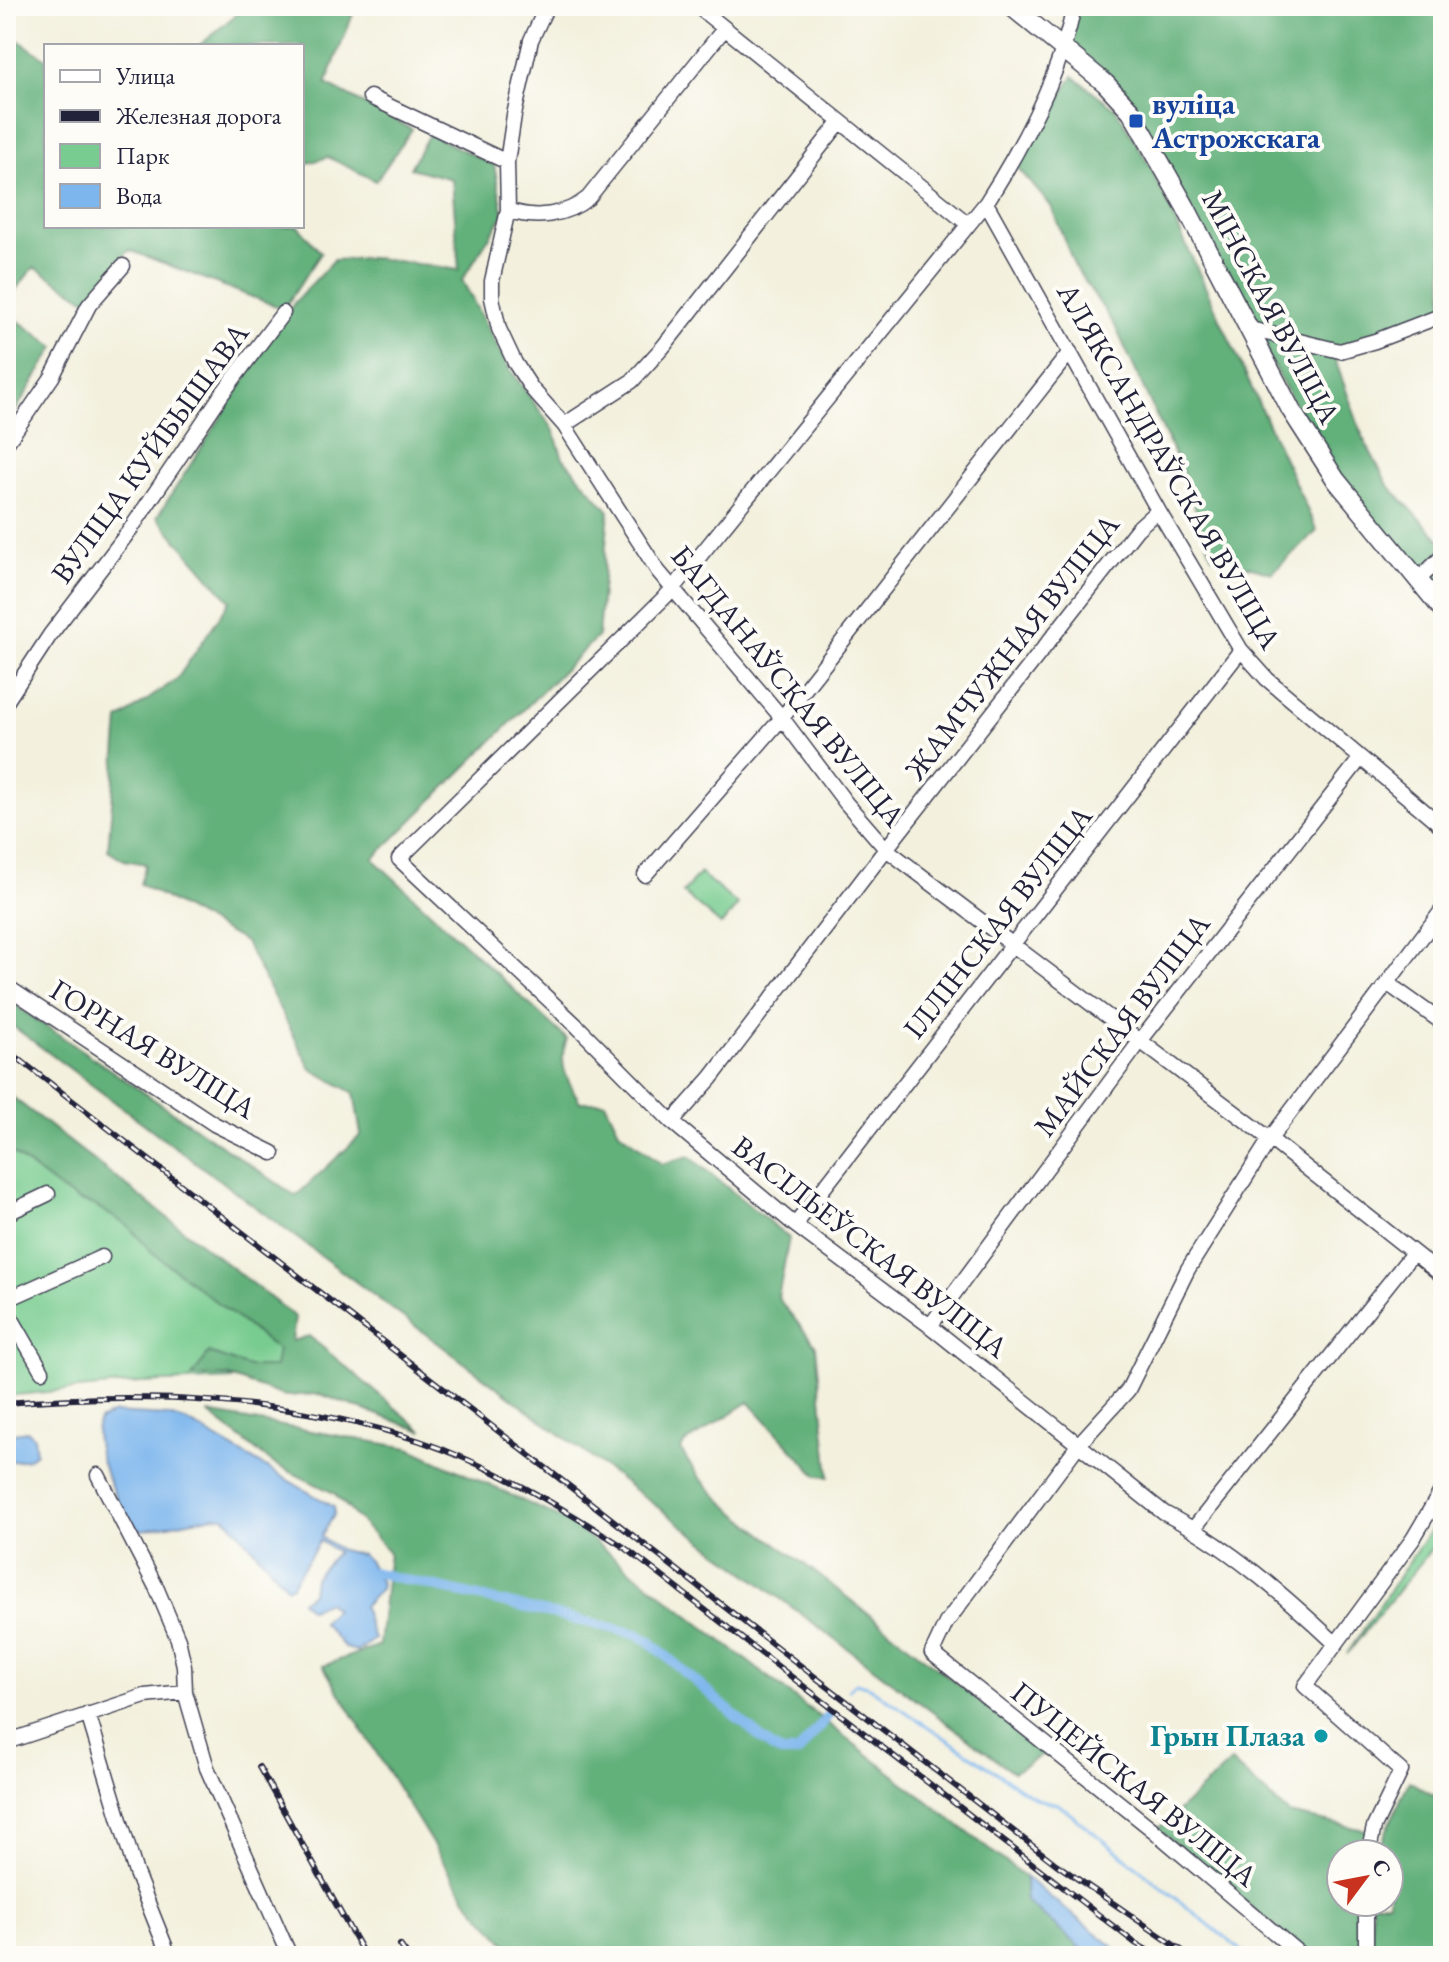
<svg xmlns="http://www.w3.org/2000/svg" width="1449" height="1962" font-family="'EB Garamond',serif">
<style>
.green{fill:#78cc90;stroke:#4d7766;stroke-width:2}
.forest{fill:#62b07a;stroke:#42695a;stroke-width:2}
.water{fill:#7db6ed;stroke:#506c94;stroke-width:2}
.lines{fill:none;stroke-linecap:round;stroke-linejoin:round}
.stream{stroke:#7db6ed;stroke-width:3}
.canal{stroke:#7db6ed;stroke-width:10}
.minor-casing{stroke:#414153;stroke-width:17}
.major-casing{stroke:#414153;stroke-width:21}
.minor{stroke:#fff;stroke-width:14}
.major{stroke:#fff;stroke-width:18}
.rail-casing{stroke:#22223b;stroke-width:6}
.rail{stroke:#fdfcf7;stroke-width:3;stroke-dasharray:9;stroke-linecap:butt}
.transit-dot{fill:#1a4fb4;stroke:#fdfcf7;stroke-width:3}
.culture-dot{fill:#0f9aa8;stroke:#fdfcf7;stroke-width:3}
.labels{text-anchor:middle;stroke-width:8;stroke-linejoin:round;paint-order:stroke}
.transit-label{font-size:30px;font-weight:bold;fill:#164399;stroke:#fdfcf7;text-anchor:start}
.street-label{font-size:30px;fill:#22223b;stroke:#fdfcf7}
.culture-label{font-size:30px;font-weight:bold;fill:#0d838f;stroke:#fdfcf7;text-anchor:end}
</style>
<rect width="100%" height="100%" fill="#fdfcf7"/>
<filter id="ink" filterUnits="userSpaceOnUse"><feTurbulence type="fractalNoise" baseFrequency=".0125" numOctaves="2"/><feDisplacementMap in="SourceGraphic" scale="16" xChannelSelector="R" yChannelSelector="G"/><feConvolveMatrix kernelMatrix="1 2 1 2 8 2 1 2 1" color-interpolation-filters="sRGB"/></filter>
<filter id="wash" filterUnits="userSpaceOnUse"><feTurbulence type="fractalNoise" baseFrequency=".006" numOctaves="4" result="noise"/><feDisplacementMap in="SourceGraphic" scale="32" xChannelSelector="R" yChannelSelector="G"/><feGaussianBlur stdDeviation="1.8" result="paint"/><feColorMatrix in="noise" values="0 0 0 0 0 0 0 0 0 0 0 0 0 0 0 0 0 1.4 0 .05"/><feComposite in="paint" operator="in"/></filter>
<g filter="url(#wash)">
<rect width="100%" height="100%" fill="#f3f0dd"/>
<path class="green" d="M700,873L738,905L721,925L683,893Z
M6,1123L288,1352L283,1377L141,1383L6,1396Z
M1443,1511V1535L1347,1654Z"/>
<path class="forest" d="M246,6H356L326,84L412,129L376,181L328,157L302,165V46H199Z
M1074,6H1282L1283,16L1322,6H1443V315L1332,351L1364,440L1388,485L1443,543V610L1336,480L1142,129L1065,48Z
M6,32L46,59V226H298L321,253L287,304L281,308L129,250L88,301L34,267L16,289L10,315L55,347L6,426Z
M1073,76L1116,109L1151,168L1317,531L1272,573L1212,556L1182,471L1115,326L1075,267L1051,206L1017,167L1034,130L1042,129Z
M429,134L494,165L504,214L462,280L507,365L553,429L563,458L609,511L598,636L373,859L567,1039C557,1064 567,1080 580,1102H605L619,1131L662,1164L689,1156L789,1238L778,1298L816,1346L829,1477L817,1476L749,1402L684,1444L681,1450C712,1506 771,1537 820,1576C895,1635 971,1695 1046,1753L1013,1772L6,1021V999L296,1196L361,1135L354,1093L311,1069L245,942L140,884L146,864L124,860L108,850L119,720L177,679L230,601L157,517L294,303L334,260L376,258L459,270L452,179L410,168Z
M6,1092L295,1317L292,1341L309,1336L423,1431L320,1394L284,1396L227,1376L192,1377L209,1353L249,1367H275L278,1350L151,1251L128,1226L94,1205L77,1200L57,1187L6,1148Z
M208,1413L409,1448L569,1522L1025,1877L1026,1901L1090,1956H895L892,1951L868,1956H517L467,1900L323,1666L379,1645L389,1552L334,1493L274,1464Z
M1231,1762L1289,1814L1370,1831L1367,1854H1341V1902H1363L1362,1956H1310L1158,1829Z
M1409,1781L1433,1795L1443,1788V1956H1371L1372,1902H1389V1854H1376Z"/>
<path class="water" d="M114,1413L168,1416L188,1422L334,1507V1515L321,1537L341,1550L362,1555L369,1562L381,1583L380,1589L363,1607L374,1639L357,1651L345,1648L322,1622L335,1609L327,1602L310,1609L301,1601L312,1593L314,1578L337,1552L320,1541L291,1586L287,1587L231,1523L224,1517L214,1516L143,1530L130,1525C118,1501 87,1445 99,1420Z
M27,1431L34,1437L36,1453L28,1459L6,1462V1434Z
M1025,1877L1125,1956H1090L1026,1901Z"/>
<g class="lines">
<path class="stream" d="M849,1690L856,1683L869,1687L1036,1799L1058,1804L1248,1956"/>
<path class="canal" d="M373,1572L637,1634L649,1641L771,1747L782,1753H798L828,1716"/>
</g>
</g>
<g filter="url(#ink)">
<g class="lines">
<g class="minor-casing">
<path id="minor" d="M547,6L531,40L514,115L507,162L508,210L492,281V298L499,329L515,363L532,389L564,425L658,571L782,718L846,803L886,849L1270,1139L1443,1276
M697,6L968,224
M1074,6C1061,74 1023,145 986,203L673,589L399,859L578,1027L672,1122L795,1225L930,1326L1164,1513C1228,1546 1284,1595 1336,1644
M370,97L507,162
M986,203L1158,510L1241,650L1267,679L1443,827
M508,210C534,220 566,216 588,198L724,29
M1250,329L1340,351L1375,341L1443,315
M564,425L632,381L663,347L840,122
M6,444L52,377L89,305L123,266
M1417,581L1443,556
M6,702L50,635L130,530L222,394L283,313
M645,875L782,718L1070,352
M1387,983L1443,1023
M6,986L214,1124L273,1153
M672,1122L711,1078L886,849L1137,529L1158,510
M6,1214L48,1194
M795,1225L1241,650
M6,1300L102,1257
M6,1309L42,1371
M930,1326L1141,1040L1360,759
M98,1475L156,1587L178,1639L184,1666L185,1692L207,1768L290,1956
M1194,1528L1413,1253
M88,1714L136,1873L169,1956
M6,1742L145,1696L185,1692
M1368,1854L1374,1827L1401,1771L1305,1686L1413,1539L1443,1488
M1366,1902V1956
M1302,1956L1153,1830L932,1653L946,1623L1079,1444L1128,1390L1188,1269L1270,1139L1443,909"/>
</g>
<g class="major-casing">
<path id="major" d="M1011,6L1105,83L1131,111L1185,206L1291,410L1336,480L1443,610"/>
</g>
<use href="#minor" class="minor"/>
<use href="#major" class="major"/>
<g class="rail-casing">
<path id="rail" d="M6,1049L1056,1864L1190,1956
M6,1403C144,1392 287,1397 420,1441C493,1466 559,1506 624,1547L1135,1943L1157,1956
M259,1767L365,1956
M400,1945L408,1956"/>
</g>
<use href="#rail" class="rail"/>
</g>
</g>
<rect class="transit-dot" x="1128" y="113" width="16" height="16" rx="4"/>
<circle class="culture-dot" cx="1321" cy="1736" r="8"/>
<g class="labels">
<g class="transit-label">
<text x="1152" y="114">вуліца<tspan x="1152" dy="34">Астрожскага</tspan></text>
</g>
<g class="street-label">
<text transform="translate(1271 307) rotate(62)" y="10">МІНСКАЯ ВУЛІЦА</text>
<text transform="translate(150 453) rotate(-54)" y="10">ВУЛІЦА КУЙБЫШАВА</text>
<text transform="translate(1169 466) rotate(60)" y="10">АЛЯКСАНДРАЎСКАЯ ВУЛІЦА</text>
<text transform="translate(1012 647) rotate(-52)" y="10">ЖАМЧУЖНАЯ ВУЛІЦА</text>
<text transform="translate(788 686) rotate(51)" y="10">БАГДАНАЎСКАЯ ВУЛІЦА</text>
<text transform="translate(998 922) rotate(-52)" y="10">ІЛЛІНСКАЯ ВУЛІЦА</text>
<text transform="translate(1122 1025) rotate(-53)" y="10">МАЙСКАЯ ВУЛІЦА</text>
<text transform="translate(153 1049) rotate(32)" y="10">ГОРНАЯ ВУЛІЦА</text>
<text transform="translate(870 1247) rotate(38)" y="10">ВАСІЛЬЕЎСКАЯ ВУЛІЦА</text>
<text transform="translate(1134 1784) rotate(39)" y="10">ПУЦЕЙСКАЯ ВУЛІЦА</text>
</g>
<g class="culture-label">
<text x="1305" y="1746">Грын Плаза</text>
</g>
</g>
<rect width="1449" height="1962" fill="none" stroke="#fdfcf7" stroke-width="32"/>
<rect x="44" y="44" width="260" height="184" fill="#fdfcf7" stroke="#a5a5ac" stroke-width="2"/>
<rect x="60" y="70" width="40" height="12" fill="#ffffff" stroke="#a5a5ac" stroke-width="2"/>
<text x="116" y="84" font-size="24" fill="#22223b">Улица</text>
<rect x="60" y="110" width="40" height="12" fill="#22223b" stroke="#a5a5ac" stroke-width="2"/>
<text x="116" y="124" font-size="24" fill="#22223b">Железная дорога</text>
<rect x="60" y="144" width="40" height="24" fill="#78cc90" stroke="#a5a5ac" stroke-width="2"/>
<text x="116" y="164" font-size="24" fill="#22223b">Парк</text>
<rect x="60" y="184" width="40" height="24" fill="#7db6ed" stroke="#a5a5ac" stroke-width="2"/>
<text x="116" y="204" font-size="24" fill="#22223b">Вода</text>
<g transform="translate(1365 1878) rotate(58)"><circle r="38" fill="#fdfcf7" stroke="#a5a5ac" stroke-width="2"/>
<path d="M0-6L14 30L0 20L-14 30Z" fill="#c8321e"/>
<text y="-12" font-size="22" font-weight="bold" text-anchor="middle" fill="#22223b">С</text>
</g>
</svg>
